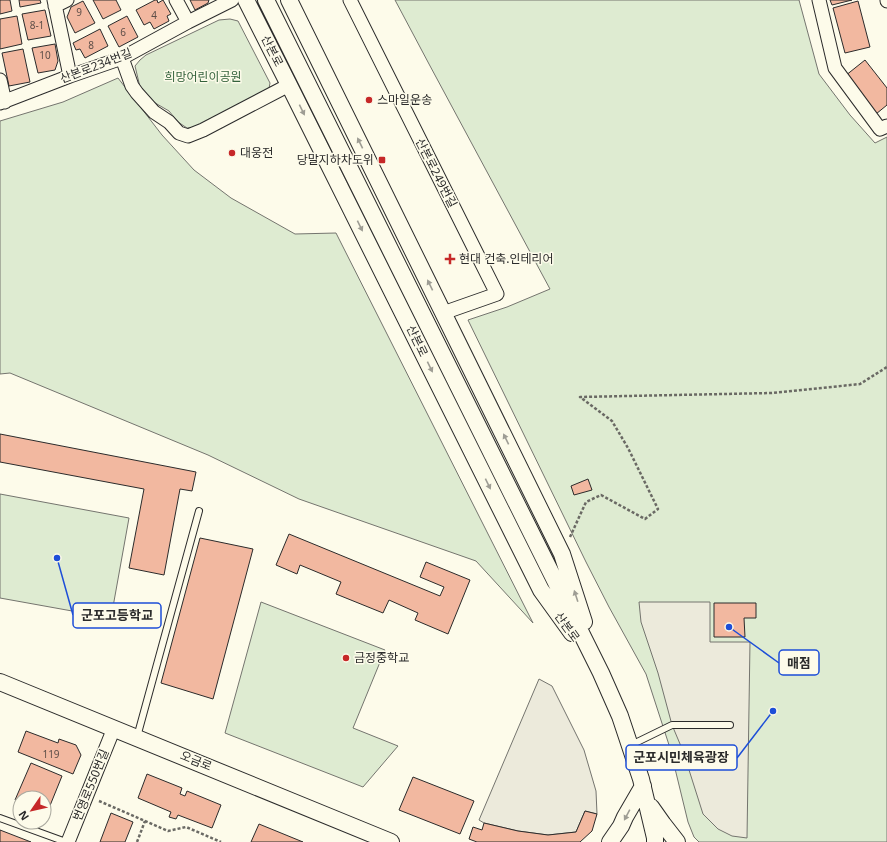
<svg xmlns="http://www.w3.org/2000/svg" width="887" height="842" font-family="'Noto Sans','Noto Sans KR',sans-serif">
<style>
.green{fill:#deebd1;stroke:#74746e}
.parking{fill:#eceadb;stroke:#74746e}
.building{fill:#f2b8a0;stroke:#2b2b2b}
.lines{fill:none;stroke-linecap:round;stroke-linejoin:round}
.service-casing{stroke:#2b2b2b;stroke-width:8}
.minor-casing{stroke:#2b2b2b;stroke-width:15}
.tertiary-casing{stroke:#2b2b2b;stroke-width:18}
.path{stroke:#6a6964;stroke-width:2.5;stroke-dasharray:3 2;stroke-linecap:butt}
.service{stroke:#fdfbea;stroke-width:6}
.minor{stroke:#fdfbea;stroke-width:13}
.tertiary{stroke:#fdfbea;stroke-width:16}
.oneway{fill:#9e9d94}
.poi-dot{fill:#c62828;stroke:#fdfbea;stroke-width:1.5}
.labels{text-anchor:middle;stroke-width:3;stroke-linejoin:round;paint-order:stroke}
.number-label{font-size:10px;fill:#5d4e48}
.street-label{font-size:12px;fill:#2b2b2b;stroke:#fdfbea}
.park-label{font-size:12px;fill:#34623c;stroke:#fdfbea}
.poi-label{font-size:12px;fill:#2b2b2b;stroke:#fdfbea;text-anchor:start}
.leader{fill:none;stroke:#1d4ed8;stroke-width:1.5}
.callout-dot{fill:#1d4ed8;stroke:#fdfbea;stroke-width:1.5}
.callout{fill:#fdfbea;stroke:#1d4ed8;stroke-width:1.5}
.callout-label{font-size:13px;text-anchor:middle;font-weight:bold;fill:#2b2b2b}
</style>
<rect width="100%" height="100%" fill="#fdfbea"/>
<path class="green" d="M395,0H799L819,74L850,115L875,143L887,137V842H699L694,837L688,822L670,748L646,674L609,607L586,562L468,320L507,307L550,289L429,64Z
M230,19L238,21L270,83L268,94L203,127L187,128L178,122L169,111L150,100L140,87L135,66L140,60L146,55L219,20Z
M118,78L162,135L194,170L231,198L295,234L336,233L533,623L476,561L299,499L208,455L10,373L0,374V121L63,102Z
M0,494L129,518L111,618L0,598Z
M261,602L385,650L353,728L398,746L363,787L225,733Z"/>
<path class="parking" d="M639,602H710V642H750L747,838L732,836L718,829L703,814L683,751L672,725L658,673L641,622Z
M539,679L552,686L584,750L596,791L597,814L585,811L576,832L548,835L518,831L484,823L479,820Z"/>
<path class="building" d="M0,0H10L12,11L0,14Z
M19,0H40L41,3L20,7Z
M93,0H116L121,10L103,19Z
M155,0H157L158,3L163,0L171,14L167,16L169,21L154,29L150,22L144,25L136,10Z
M190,0H209L208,3L195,10Z
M830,0H852L832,5Z
M83,1L95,23L75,33L67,17L71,7Z
M858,1L870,47L845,53L833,8Z
M45,10L51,36L28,40L22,14Z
M17,16L22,44L0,49V19Z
M127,16L138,37L119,47L108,26Z
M100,29L108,46L85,58L80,49L76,50L73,43Z
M55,44L58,61L55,70L38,73L32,48Z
M23,49L30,82L9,86L2,53Z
M865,60L887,88V105L876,114L845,76Z
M0,434L196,472L192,491L180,489L164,575L129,568L144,489L0,462Z
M588,479L592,490L574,495L571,486Z
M289,534L440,596L444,587L420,577L426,562L470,580L448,634L415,620L418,613L389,600L383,613L336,594L341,582L300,565L297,574L276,565Z
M200,538L253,549L213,699L161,683Z
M714,603H756V618H744L745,637H714Z
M26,731L58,743L59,739L76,745L81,755L73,774L18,752Z
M31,763L62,776L47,813L44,812V798H20V802L15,800Z
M147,774L182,788L180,794L185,796L187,791L221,805L212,828L178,815L176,819L169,817L171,812L138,798Z
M413,777L474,801L460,834L399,810Z
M585,811L597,814L592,831L580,842H477L469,839L473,827L482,830L484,823L518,831L548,835L576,832Z
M111,813L133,822L125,842H100Z
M259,824L303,842H251Z
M0,830L31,842H0Z"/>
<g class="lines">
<g class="service-casing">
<path id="service" d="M137,737L199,511
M631,745L672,725H730
M0,818L66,842"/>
</g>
<g class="minor-casing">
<path id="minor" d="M54,0L70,76
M176,0L188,22
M350,0L497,294L443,313
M819,0L835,68L880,129L887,126
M887,0V1
M55,6L67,0
M122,58L132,86L137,93L154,112L169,122L179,133L188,136L203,130L289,85
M0,80L5,102
M0,103L70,76L122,58L188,22L232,0
M68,842L114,728"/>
</g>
<g class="tertiary-casing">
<path id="tertiary" d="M246,0L289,85L541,590L572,633
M266,0L601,673L620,716L641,779L655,838V842
M289,0L562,554L584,622
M0,682L391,842
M651,807L663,824L677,842
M610,842L621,826L625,817L643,786"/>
</g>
<path class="path" d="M570,537L586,502L601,495L645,519L658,509L628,448L612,421L580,397L772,393L860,384L887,367
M99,801L168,831L186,827L221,842
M137,842L145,821"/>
<use href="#service" class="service"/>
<use href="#minor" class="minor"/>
<use href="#tertiary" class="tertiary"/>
</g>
<defs><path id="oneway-solid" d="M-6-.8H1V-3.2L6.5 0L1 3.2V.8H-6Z"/></defs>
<g class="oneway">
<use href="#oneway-solid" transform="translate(302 110) rotate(64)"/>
<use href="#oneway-solid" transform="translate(360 143) rotate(-116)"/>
<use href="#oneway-solid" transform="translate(360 226) rotate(64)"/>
<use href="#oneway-solid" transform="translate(430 285) rotate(-116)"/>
<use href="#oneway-solid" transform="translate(430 367) rotate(64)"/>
<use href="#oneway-solid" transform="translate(506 439) rotate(-116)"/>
<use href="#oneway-solid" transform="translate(488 484) rotate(64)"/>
<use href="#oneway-solid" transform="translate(576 596) rotate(-108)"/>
<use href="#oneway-solid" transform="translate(627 815) rotate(118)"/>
</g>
<g class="poi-dot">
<circle cx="369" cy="100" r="4"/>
<circle cx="232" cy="153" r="4"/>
<rect x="378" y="156" width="8" height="8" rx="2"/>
<path d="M448 253h4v4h4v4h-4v4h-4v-4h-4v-4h4z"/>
<circle cx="346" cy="658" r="4"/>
</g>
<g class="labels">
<g class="number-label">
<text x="79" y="16">9</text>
<text x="154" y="19">4</text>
<text x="37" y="29">8-1</text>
<text x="123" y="36">6</text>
<text x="91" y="49">8</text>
<text x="45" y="59">10</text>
<text x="51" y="758">119</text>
</g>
<g class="street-label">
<text transform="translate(272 51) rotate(63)" y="4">산본로</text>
<text transform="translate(96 66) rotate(-21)" y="4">산본로234번길</text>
<text transform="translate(436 173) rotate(63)" y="4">산본로249번길</text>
<text transform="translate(417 341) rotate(64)" y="4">산본로</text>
<text transform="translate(567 627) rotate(54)" y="4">산본로</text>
<text transform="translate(196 761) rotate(22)" y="4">오금로</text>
<text transform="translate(91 785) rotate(-68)" y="4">번영로550번길</text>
</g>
<g class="park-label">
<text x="203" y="81">희망어린이공원</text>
</g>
<g class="poi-label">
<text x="377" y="104">스마일운송</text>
<text x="240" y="157">대웅전</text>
<text x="374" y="164" text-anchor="end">당말지하차도위</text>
<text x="459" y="263">현대 건축.인테리어</text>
<text x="354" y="662">금정중학교</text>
</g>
</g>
<path class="leader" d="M57 558L73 615M729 627L779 663M773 711L737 758"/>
<g class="callout-dot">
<circle cx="57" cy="558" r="4"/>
<circle cx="729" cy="627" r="4"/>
<circle cx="773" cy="711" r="4"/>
</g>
<g class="callout">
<rect x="73" y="603" width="88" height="25" rx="4"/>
<rect x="779" y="650" width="40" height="25" rx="4"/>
<rect x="626" y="745" width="111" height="25" rx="4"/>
</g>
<g class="callout-label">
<text x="117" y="620">군포고등학교</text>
<text x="799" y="668">매점</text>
<text x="681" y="762">군포시민체육광장</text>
</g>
<g transform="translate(32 810) rotate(236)"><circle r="19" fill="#fdfbea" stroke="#a9a89e"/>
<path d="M0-3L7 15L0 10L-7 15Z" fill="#c62828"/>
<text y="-6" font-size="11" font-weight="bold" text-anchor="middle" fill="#2b2b2b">N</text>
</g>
</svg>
